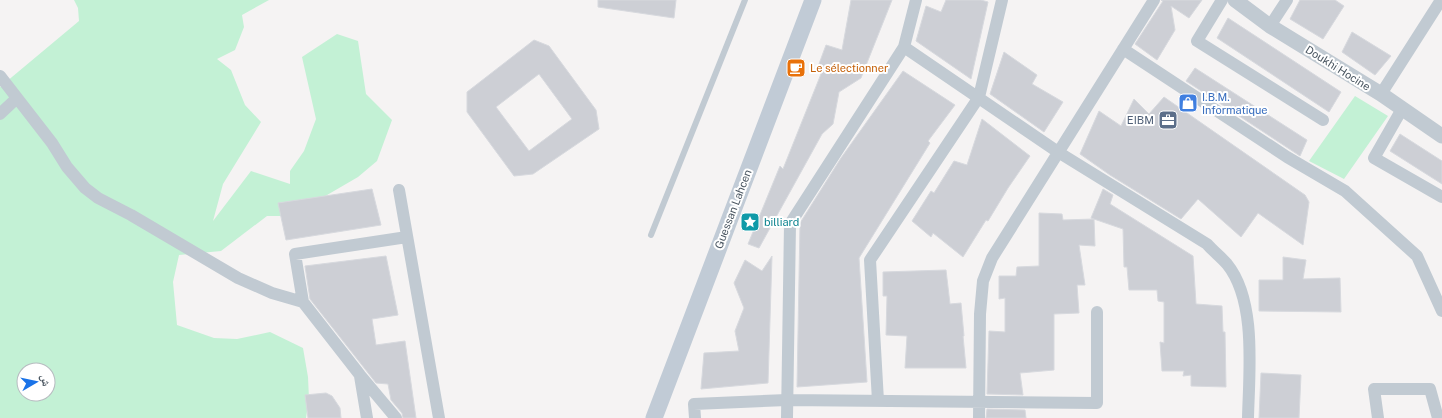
<svg xmlns="http://www.w3.org/2000/svg" width="1442" height="418" font-family="'Public Sans','Noto Naskh Arabic',sans-serif">
<style>
.green{fill:#c3f1d5;fill-rule:evenodd}
.building{fill:#cdcfd5;stroke:#d7d9de;fill-rule:evenodd}
.lines{fill:none;stroke-linecap:round;stroke-linejoin:round}
.service{stroke:#c1cad2;stroke-width:6}
.minor{stroke:#c1cad2;stroke-width:12}
.tertiary{stroke:#c1cad2;stroke-width:15}
.secondary{stroke:#c1cbd6;stroke-width:17}
.labels{text-anchor:middle;stroke-width:4;stroke-linejoin:round;paint-order:stroke}
.food-label{font-size:11px;fill:#c56008;stroke:#fff;text-anchor:start}
.street-label{font-size:11px;fill:#4a5661;stroke:#fff}
.shop-label{font-size:11px;fill:#366cbe;stroke:#fff;text-anchor:start}
.service-label{font-size:11px;fill:#4e5e75;stroke:#fff;text-anchor:end}
.culture-label{font-size:11px;fill:#0d838f;stroke:#fff;text-anchor:start}
</style>
<rect width="100%" height="100%" fill="#f5f3f3"/>
<path class="green" d="M74,0H269L242,15L244,27L235,50L217,59L231,70L245,105L261,122L223,184L213,221L251,171L290,184V171L304,151L316,119L302,57L337,34L358,41L366,94L392,120L377,161L358,177L291,216H267L221,251L179,255L173,282L177,325L214,338L237,339L270,332L303,348L308,377L309,399L306,418H0V87L79,21L78,8ZM24,370H48V394H24Z
M1355,96L1388,116L1344,179L1309,161Z"/>
<path class="building" d="M598,0H676L674,18L598,7Z
M851,0H892L861,78L839,92L833,124L822,134L759,248L748,244L780,166L783,169L821,74L816,72L826,45L842,50Z
M946,0H981L988,2L971,79L916,41L926,6L941,12Z
M1161,0H1202L1189,18L1171,6L1175,30L1157,60L1135,44L1163,1Z
M1300,0H1335L1344,6L1323,39L1290,19Z
M1228,18L1341,92L1329,112L1217,38Z
M1352,32L1391,56L1375,75L1342,52Z
M534,40L549,46L596,110L599,129L533,174L514,176L467,112V92ZM539,74L572,119L529,151L496,107Z
M1004,52L1037,75L1032,84L1063,102L1044,132L990,94Z
M1195,68L1307,140L1300,156L1186,81Z
M903,71L955,105L928,141L930,143L859,258L867,382L797,387L800,223L841,158Z
M1164,97L1305,195L1309,202L1303,245L1258,213L1241,237L1198,199L1181,219L1110,175L1080,154L1099,111L1121,126L1134,99L1149,114Z
M982,119L1030,156L1008,188L988,221L986,220L963,257L933,233L931,237L912,221L931,191L934,193L954,161L967,165Z
M1400,134L1442,161V184L1390,151Z
M372,189L381,225L286,240L278,203Z
M1103,189L1113,195L1110,204L1193,256L1196,304L1222,306L1223,332H1225L1226,387L1191,386V375L1183,376L1184,371H1162L1160,342L1164,343V302L1158,301L1157,290H1129L1127,267H1124L1123,229L1091,218Z
M1039,213L1062,214L1063,220L1094,219L1095,246L1079,245L1085,285H1077L1079,313L1054,314V370L1020,373L1023,395L987,394L989,331L1005,332V298L999,299V276H1016L1017,267L1039,266Z
M386,256L398,315L372,319L376,345L405,341L416,418H403L402,413L391,400L388,384L376,383L310,299L305,266Z
M772,256L768,383L701,389L704,353L739,351L735,331L744,308L734,283L745,260L762,271Z
M1283,257L1306,260L1303,279L1340,278L1341,312L1259,311V280H1283Z
M946,270L950,304L961,303L964,336H963L966,368H905L907,336L886,335L887,296H883V272Z
M1261,373L1301,375L1299,418H1259Z
M326,393L332,396L340,408L341,418H308L305,395Z
M987,409L1025,410L1026,418H986Z"/>
<g class="lines">
<path class="service" d="M651,235L745,0"/>
<path class="minor" d="M1222,0L1197,41L1323,120
M1270,26L1287,0
M904,47L1058,152L1207,244C1213,251 1221,257 1227,264C1257,301 1249,372 1248,418
M1123,49L1287,157L1345,191L1417,256L1442,311
M0,76L52,143L67,167L85,188L98,198L131,215L238,278L272,293L303,302
M1381,94L1441,0
M1402,109L1374,158L1442,197
M0,114L17,98
M399,190L439,418
M360,376L367,418
M878,401L870,260L979,97L1002,0
M396,418L360,375L303,302L295,254L407,237
M695,418L694,404L787,400L1097,403V312
M787,418L790,224L904,47L916,0
M979,418L980,314L983,281L992,258L1154,0
M1378,418L1374,389H1430L1438,418"/>
<path class="tertiary" d="M1235,0L1270,26L1381,94L1442,136"/>
<path class="secondary" d="M654,418L813,0"/>
</g>
<defs>
<g id="cafe-square" transform="scale(1)"><rect x="-9" y="-9" width="18" height="18" rx="4" fill="#e8710a" stroke="#fff"/><path d="M-5.5-4.5H6V0H3Q3 3.5 0 3.5H-2.5Q-5.5 3.5-5.5 0ZM3-3.2v2h1.7v-2ZM-6 4.5H4V6H-6Z" fill="#fff"/></g>
<g id="shop-square" transform="scale(1)"><rect x="-9" y="-9" width="18" height="18" rx="4" fill="#3f7fe0" stroke="#fff"/><path d="M-5-2.5h2.3a2.7 3.5 0 0 1 5.4 0H5L5.5 6h-11ZM-1.5-2.5h3a1.5 2.3 0 0 0-3 0Z" fill="#fff"/></g>
<g id="office-square" transform="scale(1)"><rect x="-9" y="-9" width="18" height="18" rx="4" fill="#5c6f8a" stroke="#fff"/><path d="M-6-3h4V-5.5h4V-3h4V5H-6ZM-1-4.5V-3h2v-1.5ZM-6 0V1H6V0Z" fill="#fff"/></g>
<g id="sight-square" transform="scale(1)"><rect x="-9" y="-9" width="18" height="18" rx="4" fill="#0f9aa8" stroke="#fff"/><path d="M0-6L1.8-2.2L6-1.7L2.9 1.2L3.7 5.4L0 3.3L-3.7 5.4L-2.9 1.2L-6-1.7L-1.8-2.2Z" fill="#fff"/></g>
</defs>
<g fill-rule="evenodd">
<use href="#cafe-square" x="796" y="68"/>
<use href="#shop-square" x="1188" y="103"/>
<use href="#office-square" x="1168" y="120"/>
<use href="#sight-square" x="750" y="222"/>
</g>
<g class="labels">
<g class="food-label">
<text x="810" y="72">Le sélectionner</text>
</g>
<g class="street-label">
<text transform="translate(1338 68) rotate(32)" y="4">Doukhi Hocine</text>
<text transform="translate(733 209) rotate(-69)" y="4">Guessan Lahcen</text>
</g>
<g class="shop-label">
<text x="1202" y="101">I.B.M.<tspan x="1202" dy="13">Informatique</tspan></text>
</g>
<g class="service-label">
<text x="1154" y="124">EIBM</text>
</g>
<g class="culture-label">
<text x="764" y="226">billiard</text>
</g>
</g>
<g transform="translate(36 382) rotate(81)"><circle r="19" fill="#ffffff" stroke="#b7bbc0"/>
<path d="M0-3L7 15L0 10L-7 15Z" fill="#1a73e8"/>
<text y="-6" font-size="11" font-weight="bold" text-anchor="middle" fill="#4a5661">ش</text>
</g>
</svg>
